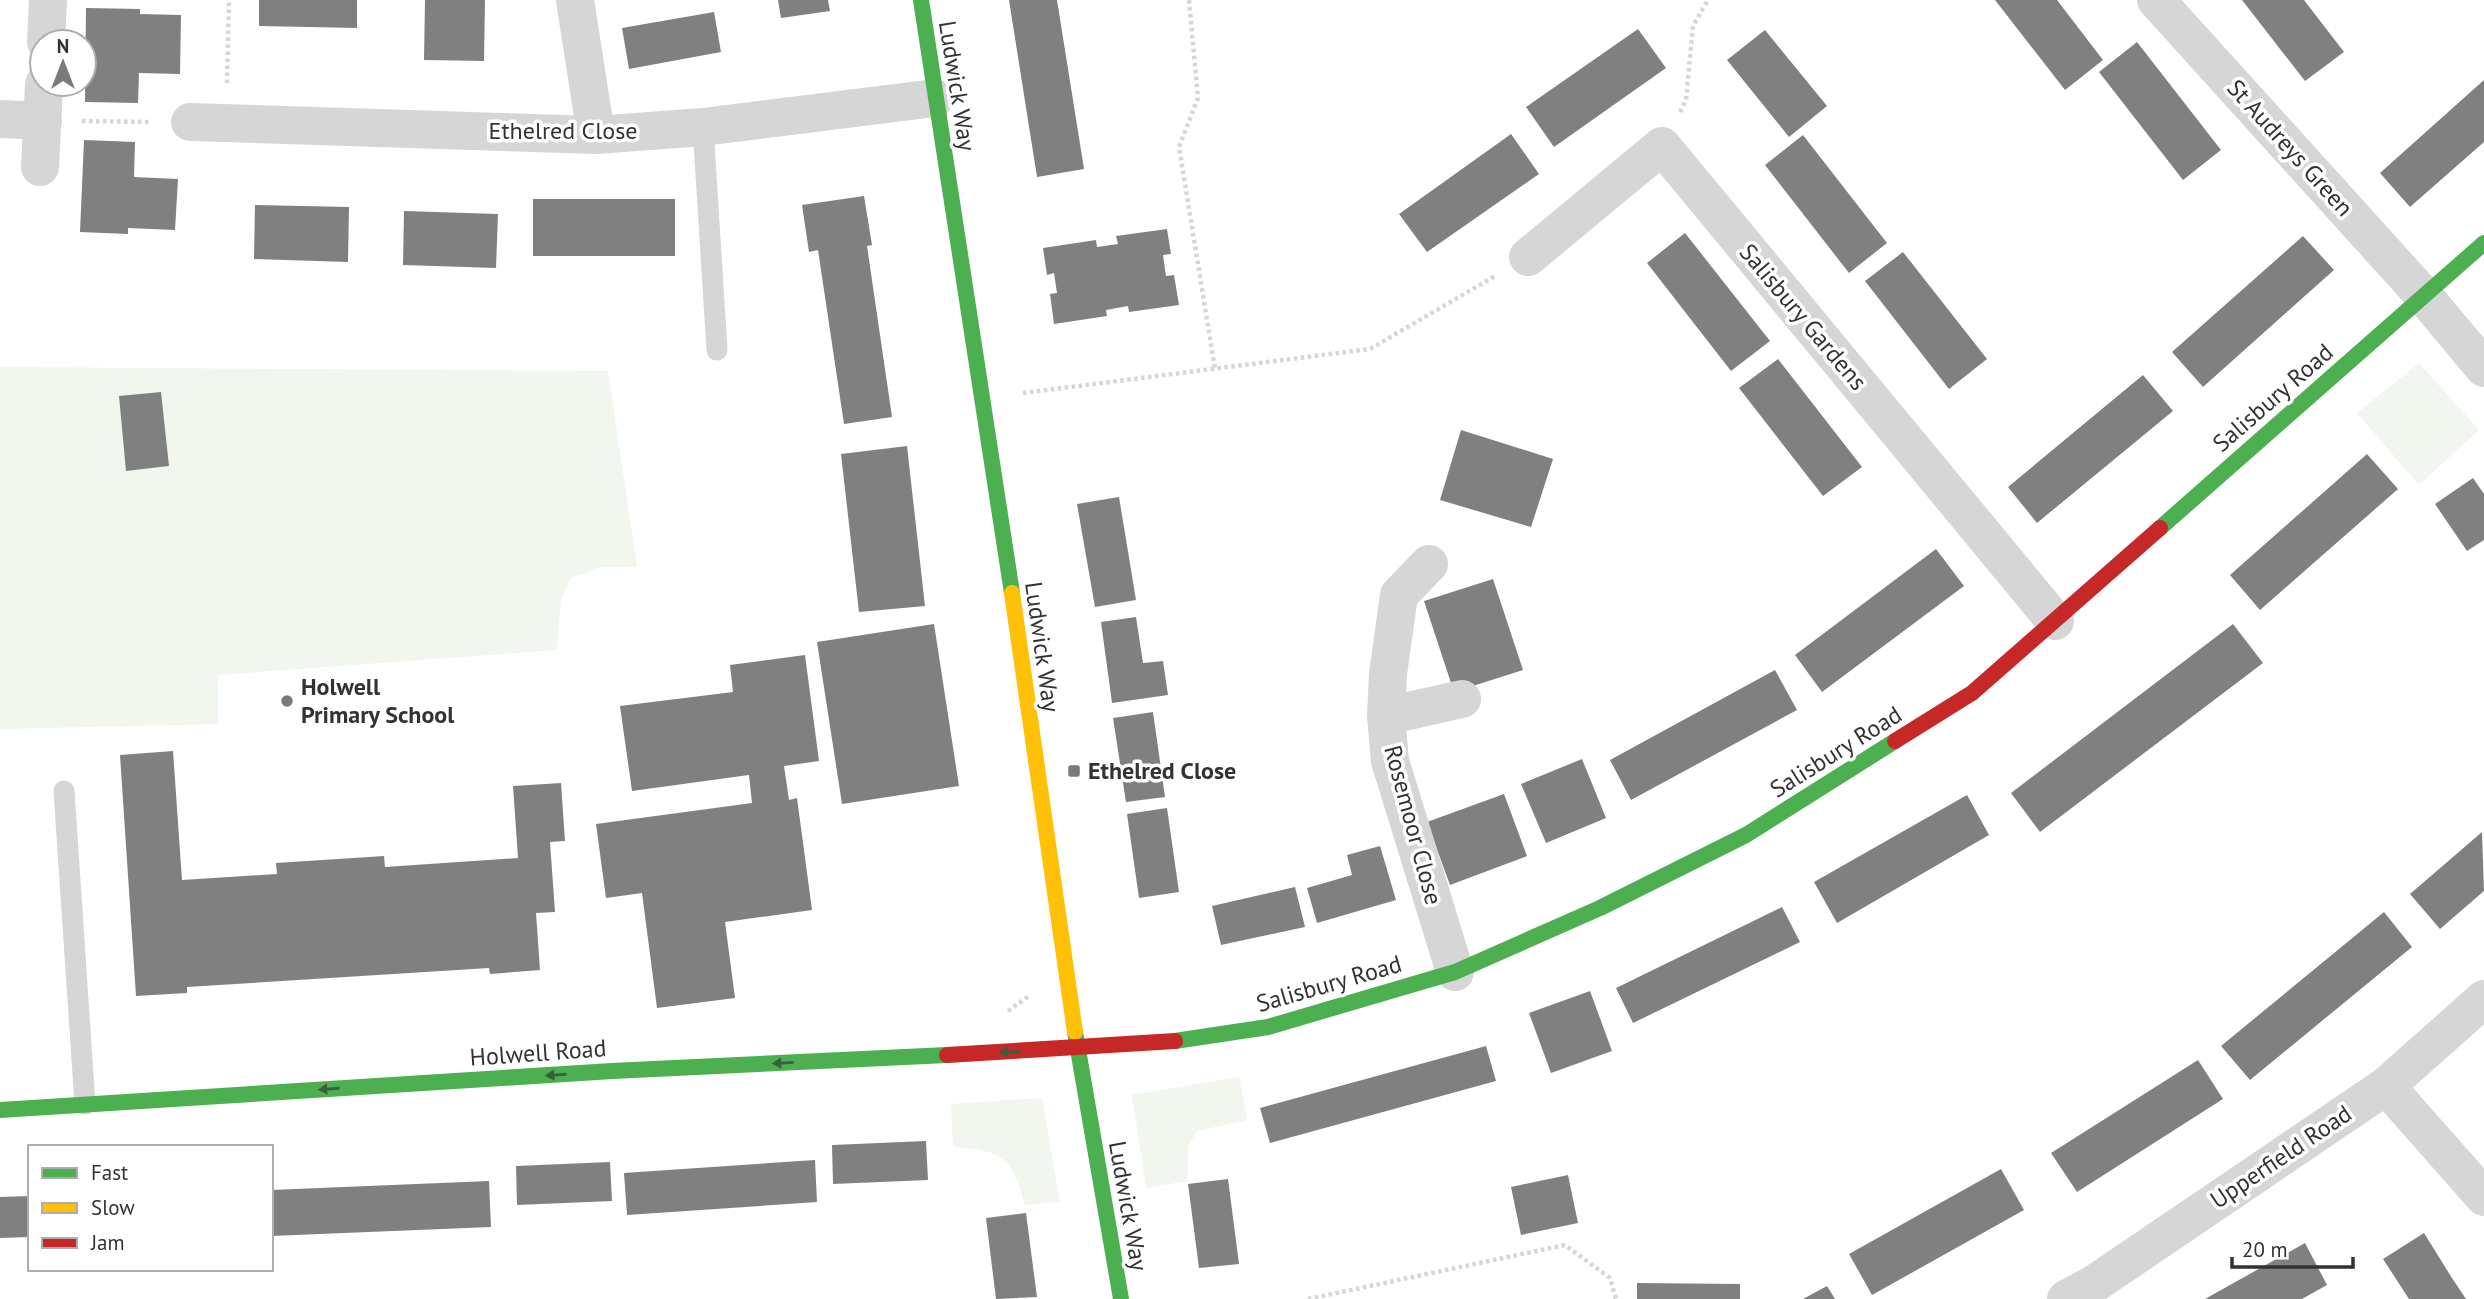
<svg xmlns="http://www.w3.org/2000/svg" width="2484" height="1299" font-family="'PT Sans',sans-serif">
<style>
.green{fill:#f1f6ee}
.building{fill:#808080}
.lines{fill:none;stroke-linecap:round;stroke-linejoin:round}
.path{stroke:#d6d6d6;stroke-width:4.5;stroke-dasharray:3.5 3.5;stroke-linecap:butt}
.lane{stroke:#d6d6d6;stroke-width:21}
.street{stroke:#d6d6d6;stroke-width:38}
.fast{stroke:#4caf50;stroke-width:16}
.slow{stroke:#ffc107;stroke-width:16}
.jam{stroke:#c62828;stroke-width:16}
.oneway{fill:#3b5e3c}
.poi-dot{fill:#7a7a7a;stroke:#fff;stroke-width:2.5}
.labels{text-anchor:middle;stroke-width:7;stroke-linejoin:round;paint-order:stroke}
.street-label{font-size:24px;fill:#323232;stroke:#fff}
.poi-label{font-size:24px;font-weight:bold;fill:#323232;stroke:#fff;text-anchor:start}
</style>
<rect width="100%" height="100%" fill="#fff"/>
<path class="green" d="M2419,363L2479,430L2419,485L2357,413Z
M0,367L608,371L637,567H599L570,579L561,600L557,650L218,675V724L0,729Z
M1239,1077L1247,1120L1197,1131L1188,1146L1187,1181L1146,1188L1132,1095Z
M1042,1098L1060,1202L1024,1205C1016,1158 998,1149 953,1147L951,1104Z"/>
<path class="building" d="M259,0H357V28L259,26Z
M425,0H485L484,61L424,60Z
M778,0H828L830,11L781,18Z
M1009,0H1057L1084,169L1037,177Z
M1995,0H2057L2103,60L2065,90Z
M2242,0H2304L2344,52L2305,81Z
M86,8L140,9V14L181,15L180,74L139,73L138,103L85,102Z
M714,12L721,52L629,69L622,28Z
M1638,29L1666,68L1554,147L1526,107Z
M1765,30L1827,106L1789,137L1727,60Z
M2137,42L2221,150L2183,180L2099,72Z
M2484,80V142L2410,207L2380,173Z
M1511,134L1539,174L1427,252L1399,214Z
M1803,135L1887,243L1849,273L1765,165Z
M84,140L135,142L134,177L178,179L175,230L128,228V234L80,232Z
M864,196L872,245L867,246L892,417L844,424L818,250L809,252L802,205Z
M533,199H675V256H533Z
M255,205L349,207L348,262L254,259Z
M404,211L498,214L496,268L403,265Z
M1167,229L1171,254L1163,255L1166,276L1174,275L1179,305L1129,312L1128,306L1106,310L1107,316L1054,324L1050,294L1057,293L1054,273L1047,275L1043,248L1096,240L1097,247L1118,244L1116,236Z
M1685,233L1770,341L1731,371L1647,263Z
M2303,236L2334,270L2203,387L2172,352Z
M1903,252L1987,359L1949,389L1865,281Z
M1778,359L1862,467L1823,496L1739,388Z
M2143,375L2173,411L2037,523L2008,487Z
M161,392L169,466L126,471L119,396Z
M1461,430L1553,459L1531,527L1440,500Z
M907,446L925,606L859,612L841,454Z
M2367,454L2398,489L2260,610L2230,575Z
M2473,478L2484,494V540L2467,551L2435,504Z
M1119,497L1136,600L1095,607L1077,504Z
M1936,549L1964,586L1822,692L1795,655Z
M1493,579L1523,670L1454,692L1424,601Z
M1136,617L1143,663L1163,661L1168,695L1112,703L1101,622Z
M934,624L959,786L842,804L817,642Z
M2233,624L2263,663L2040,832L2011,793Z
M805,655L819,761L784,766L789,800L797,798L812,910L725,922L735,998L657,1008L642,893L606,898L596,824L752,803L749,775L632,791L620,706L733,692L730,665Z
M1775,670L1797,710L1631,800L1610,760Z
M1153,712L1165,797L1126,802L1113,718Z
M173,751L182,880L277,874L276,863L384,856L385,867L518,858L513,786L561,783L565,841L550,842L555,912L536,913L540,970L490,974L489,968L187,987V993L136,996L120,755Z
M1582,759L1606,818L1546,843L1521,784Z
M1504,794L1527,856L1450,885L1427,822Z
M1967,795L1989,835L1837,923L1814,882Z
M1167,808L1179,892L1139,898L1127,814Z
M2482,832L2484,891L2440,929L2410,894Z
M1380,846L1396,900L1317,923L1307,888L1352,875L1347,855Z
M1295,887L1305,927L1221,945L1212,906Z
M1782,907L1800,942L1633,1023L1616,988Z
M2384,912L2412,947L2250,1080L2221,1046Z
M1590,991L1612,1051L1551,1073L1529,1013Z
M1486,1046L1496,1081L1270,1143L1260,1108Z
M2198,1060L2223,1099L2077,1192L2051,1153Z
M926,1141L928,1180L833,1184L832,1145Z
M815,1160L817,1202L627,1215L624,1173Z
M610,1162L612,1201L517,1205L516,1166Z
M2001,1169L2024,1210L1872,1295L1849,1254Z
M1568,1175L1578,1223L1521,1235L1511,1187Z
M1228,1179L1239,1264L1199,1268L1188,1184Z
M489,1181L491,1227L271,1236V1190Z
M30,1196V1237L0,1238V1197Z
M1026,1213L1037,1297L996,1299L986,1218Z
M2424,1233L2452,1278L2466,1299H2409L2383,1259Z
M2305,1243L2327,1285L2302,1299H2205Z
M1637,1283L1740,1284V1299H1637Z
M1827,1286L1835,1299H1803Z"/>
<g class="lines">
<path class="path" d="M1189,0L1198,98L1179,147L1215,369
M227,83L229,0
M1680,112L1686,100L1693,26L1708,0
M82,121L150,122
M1023,393L1370,349L1495,276
M1008,1011L1029,996
M1308,1299L1565,1245L1610,1278L1616,1299"/>
<path class="lane" d="M703,127L717,350
M64,791L85,1104"/>
<path class="street" d="M575,0L596,135
M2156,0L2423,295L2484,368
M46,42L48,0
M0,119L43,121
M190,122L596,135L703,127L935,98
M40,167L44,84
M1528,257L1662,146L2055,621
M1429,564L1399,595L1388,674L1386,716L1390,761L1455,972
M1386,716L1462,699
M2386,1086L2484,1197
M2066,1299L2094,1284L2386,1086L2484,999"/>
<path class="fast" d="M921,0L1012,593
M2160,528L2484,243
M1075,1032L1121,1299
M1175,1041L1268,1027L1455,972L1600,908L1746,835L1895,741
M0,1110L612,1071L947,1055"/>
<path class="slow" d="M1012,593L1075,1032"/>
<path class="jam" d="M1895,741L1972,693L2160,528
M947,1055L1175,1041"/>
</g>
<defs><path id="oneway-solid" d="M-6-.8H1V-3.2L6.5 0L1 3.2V.8H-6Z" transform="scale(1.75)"/></defs>
<g class="oneway">
<use href="#oneway-solid" transform="translate(1010 1052) rotate(177)"/>
<use href="#oneway-solid" transform="translate(783 1063) rotate(177)"/>
<use href="#oneway-solid" transform="translate(556 1075) rotate(176)"/>
<use href="#oneway-solid" transform="translate(329 1089) rotate(176)"/>
</g>
<g class="poi-dot">
<circle cx="287" cy="701" r="7"/>
<rect x="1067" y="764" width="14" height="14" rx="3.5"/>
</g>
<g class="labels">
<g class="street-label">
<text transform="translate(957 86) rotate(81)" y="8">Ludwick Way</text>
<text x="563" y="139">Ethelred Close</text>
<text transform="translate(2290 148) rotate(48)" y="8">St Audreys Green</text>
<text transform="translate(1803 317) rotate(50)" y="8">Salisbury Gardens</text>
<text transform="translate(2273 398) rotate(-41)" y="8">Salisbury Road</text>
<text transform="translate(1042 647) rotate(82)" y="8">Ludwick Way</text>
<text transform="translate(1836 752) rotate(-32)" y="8">Salisbury Road</text>
<text transform="translate(1413 825) rotate(75)" y="8">Rosemoor Close</text>
<text transform="translate(1329 984) rotate(-16)" y="8">Salisbury Road</text>
<text transform="translate(538 1053) rotate(-4)" y="8">Holwell Road</text>
<text transform="translate(2281 1157) rotate(-34)" y="8">Upperfield Road</text>
<text transform="translate(1128 1206) rotate(80)" y="8">Ludwick Way</text>
</g>
<g class="poi-label">
<text x="301" y="695">Holwell<tspan x="301" dy="28">Primary School</tspan></text>
<text x="1088" y="779">Ethelred Close</text>
</g>
</g>
<rect x="28" y="1145" width="245" height="126" fill="#ffffff" stroke="#adadad" stroke-width="2"/>
<rect x="42" y="1168" width="35" height="10" fill="#4caf50" stroke="#adadad" stroke-width="2"/>
<text x="91" y="1180" font-size="21" fill="#323232">Fast</text>
<rect x="42" y="1203" width="35" height="10" fill="#ffc107" stroke="#adadad" stroke-width="2"/>
<text x="91" y="1215" font-size="21" fill="#323232">Slow</text>
<rect x="42" y="1238" width="35" height="10" fill="#c62828" stroke="#adadad" stroke-width="2"/>
<text x="91" y="1250" font-size="21" fill="#323232">Jam</text>
<g transform="translate(63 63)"><circle r="33" fill="#ffffff" stroke="#adadad" stroke-width="2"/>
<path d="M0-5L12 26L0 18L-12 26Z" fill="#7a7a7a"/>
<text y="-10" font-size="19" font-weight="bold" text-anchor="middle" fill="#323232">N</text>
</g>
<path d="M2232 1257v10h121v-10" fill="none" stroke="#323232" stroke-width="3.5"/>
<text x="2242" y="1257" font-size="21" fill="#323232" stroke="#ffffff" stroke-width="5" paint-order="stroke">20 m</text>
</svg>
